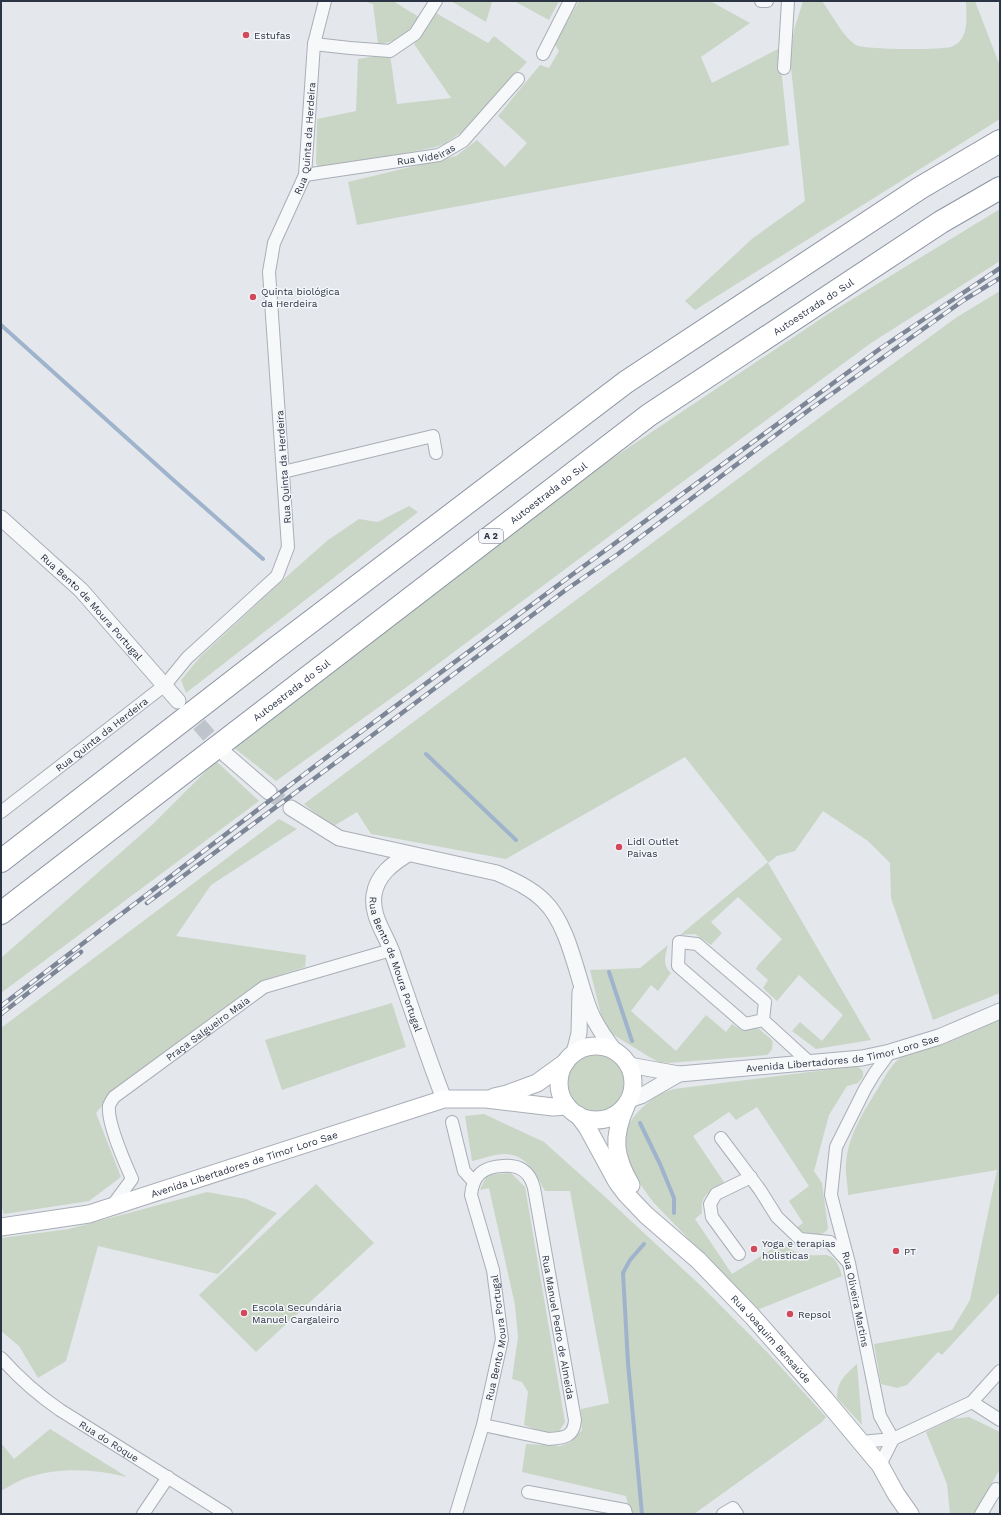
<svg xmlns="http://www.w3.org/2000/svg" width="1001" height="1515" font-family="'Work Sans',sans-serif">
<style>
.green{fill:#c9d6c5}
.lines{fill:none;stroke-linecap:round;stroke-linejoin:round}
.stream{stroke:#9fb4cc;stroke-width:4}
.tertiary-tunnel{stroke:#bfc3cb;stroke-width:15;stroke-dasharray:15 8;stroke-linecap:butt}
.minor-casing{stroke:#a9aeb7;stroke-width:14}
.tertiary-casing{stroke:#a9aeb7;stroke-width:17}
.secondary-casing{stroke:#a9aeb7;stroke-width:19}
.motorway-casing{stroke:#8b94a3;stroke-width:24}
.minor{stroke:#f7f8fa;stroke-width:12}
.tertiary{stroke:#f7f8fa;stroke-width:15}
.secondary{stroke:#fff;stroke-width:17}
.motorway{stroke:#fff;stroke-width:22}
.rail-casing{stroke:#7d8696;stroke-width:4.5}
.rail{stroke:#f4f6f9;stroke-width:3;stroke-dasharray:9;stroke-linecap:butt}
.poi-dot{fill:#d1495b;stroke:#f4f6f9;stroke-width:1.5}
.labels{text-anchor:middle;stroke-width:3;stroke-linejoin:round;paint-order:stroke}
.shield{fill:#f4f6f9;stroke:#676e7b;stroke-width:1}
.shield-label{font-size:9px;font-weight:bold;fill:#2b3445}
.poi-label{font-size:10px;fill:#2b3445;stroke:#f4f6f9;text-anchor:start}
.street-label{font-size:10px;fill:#2b3445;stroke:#f4f6f9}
</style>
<rect width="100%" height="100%" fill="#e4e7ec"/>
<path class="green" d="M363,1H393L419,17C409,34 398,42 378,44L373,4Z
M451,1H491L492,2L486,22Z
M514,1H559L549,20Z
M579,1H710L750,23L701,57L712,83L784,46L781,67L789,145L357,225L348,182L456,156L477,140L505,167L527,143L498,116L540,65L549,68L559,51L554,43Z
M803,1H822C831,13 843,37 856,45C865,50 939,50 951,47C953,46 957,44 959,42C969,31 966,15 966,1H975L1000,66V119L695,310L685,301L753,238L805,201L790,58L794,30Z
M436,13L488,43L494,36L527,62L462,132L444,144L436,147L323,169L318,167L316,163L317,119L356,111L358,59L390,54L397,104L451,98L414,44L421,37Z
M1000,209V261L871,343L658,500L415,681L276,781L233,747L589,474L828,314Z
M1000,291V993L933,1020L891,898L890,863L868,841L823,811L795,851L777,856L768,863L871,1040L816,1049L792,1031L800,1022L822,1041L843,1015L799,975L777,1001L763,988L768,980L756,969L758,965L782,939L738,897L711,922L722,933L711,945L695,934L680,935L768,862L685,757L506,859L371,834L357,812L332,827L304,804L823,415L957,317Z
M409,506L418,512L186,693L181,680L201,656L295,569L328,540L359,519L378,522Z
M216,761L259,801L1,993V958L152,825Z
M279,819L297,829L211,885L176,936L306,955L305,967L261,981L110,1096L96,1113L121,1177L89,1201L4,1214L1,1205V1028Z
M668,945C665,957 662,964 671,973L658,991L651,985L631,1011L676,1051L706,1015L726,1032L732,1024L743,1031L758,1028L772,1040C773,1047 773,1050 767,1055L669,1063L659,1062L651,1058L609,1032L603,1023L590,970L640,968Z
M392,1003L406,1047L282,1090L265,1040Z
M1000,1019V1292L942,1355L938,1352L907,1385L897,1388L881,1384L874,1344L952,1330L970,1300L997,1170L848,1195C848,1185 845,1174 846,1164C848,1134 865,1110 880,1085C886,1075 892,1063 903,1056L944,1044Z
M566 1085a30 30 0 1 1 60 0a30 30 0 1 1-60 0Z
M857,1066L863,1071V1077L858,1083L847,1086L829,1115L814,1171L822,1183L828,1228C824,1239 803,1234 796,1228L803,1223L789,1201L809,1186L757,1107L736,1120L729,1112L693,1136L724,1182C710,1192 700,1194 702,1213L695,1219L732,1274L782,1243C787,1247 794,1252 801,1254C825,1259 833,1245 842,1276L757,1310L654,1203C640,1185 624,1161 625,1136C625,1122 647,1101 659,1095C664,1092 669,1091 674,1089Z
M484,1114L544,1142L602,1194L700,1285L769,1354L826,1417L822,1422L694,1514H630L626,1496L522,1472L526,1444L560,1446L571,1442L582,1430L581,1409L609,1403L570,1191H545C536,1175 528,1155 506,1154C498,1153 481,1159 472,1161L465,1116Z
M511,1173L525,1187L565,1422L558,1433L540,1431L524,1425L528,1392L522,1382L512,1379L518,1337L515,1305L489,1188L480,1190L487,1175Z
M316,1184L374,1243L256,1352L199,1295Z
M207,1192L246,1199L277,1213L218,1274L98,1246L66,1361L38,1378L19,1346L1,1331V1238L69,1229Z
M857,1364L862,1425L837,1398C837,1381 846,1374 857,1364Z
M969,1417L1000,1432V1469L974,1514H950L947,1484L926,1432L952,1419Z
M50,1429L127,1477C95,1469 61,1467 29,1477C19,1480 10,1486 1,1491V1443L14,1459Z"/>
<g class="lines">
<path class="stream" d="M1,325L170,477L263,559
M426,754L516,840
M609,972L632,1041
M640,1123L660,1164L674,1198V1213
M642,1514L628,1363L623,1273L630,1260L644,1244"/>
<path class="tertiary-tunnel" d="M184,707L223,752
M269,792L291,808"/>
<g class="minor-casing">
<g id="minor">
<path d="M761,1H767"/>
<path d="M314,44L350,48L390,51L415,34L436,1"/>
<path d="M543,54L570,1"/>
<path d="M784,68L788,1"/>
<path id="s1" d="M305,175L439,155L463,141L518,79"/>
<path d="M283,472L433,436L436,453"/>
<path id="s2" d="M1,812L165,685L187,658L277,576L288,547L269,272L274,243L305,175L314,44L325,1"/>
<path d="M763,1020L745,1024L678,966L679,942L697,944L765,1002L763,1020L810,1063"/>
<path id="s3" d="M890,1052L874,1074L865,1089L836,1147L831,1195L849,1263L880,1416L893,1439"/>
<path d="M452,1122L464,1171L474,1182"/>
<path d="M721,1138L760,1190L777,1217L800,1239L830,1242L847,1261"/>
<path id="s4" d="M112,1206L132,1179C125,1163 107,1123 109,1106C110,1103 112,1100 114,1097L264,987L391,950"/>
<path d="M739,1254L712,1217L710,1204L716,1194L751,1177"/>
<path id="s5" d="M1,1358C19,1378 38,1395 60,1410L226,1514"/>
<path d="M972,1402L1000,1420"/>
<path d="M861,1442L893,1439L972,1402L1000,1371"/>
<path d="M880,1465L893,1439"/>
<path d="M528,1492L625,1510L626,1514"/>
<path d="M143,1514L168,1477"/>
<path id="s6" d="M456,1514L483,1425L502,1339L493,1270L471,1195C473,1175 483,1167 502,1166C519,1164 530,1171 534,1188L575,1420C574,1437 564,1438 549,1439L483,1425"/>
<path d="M723,1514L733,1508L737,1514"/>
<path d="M981,1514L996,1489L1000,1491"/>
</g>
</g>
<g class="tertiary-casing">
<g id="tertiary">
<path id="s7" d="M1,518L81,590L178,701"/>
<path d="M225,754L269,792"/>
<path d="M291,808L339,838L497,873C513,880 531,888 544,901C570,926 577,980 591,1013C597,1027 605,1038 614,1050"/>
<path id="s8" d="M408,854C392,864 377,875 374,895C371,916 385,933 392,952C409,1001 425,1050 444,1099"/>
<path d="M574,1053L579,1033L580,992"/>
<path id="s9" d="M629,1065L679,1074L862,1058L890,1052L939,1037L1000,1011"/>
<path d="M629,1100L641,1096L679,1074"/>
</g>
</g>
<g class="secondary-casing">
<g id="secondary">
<circle cx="596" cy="1083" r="37"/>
<path d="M494,1097L507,1094L537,1083L566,1062"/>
<path d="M626,1106C612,1137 614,1156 631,1185"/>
<path id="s10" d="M578,1115L587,1127L617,1182L626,1194L646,1215L698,1260L752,1316L824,1398L880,1465L896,1494L910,1514"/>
<path id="s11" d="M1,1227L89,1214L444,1099H486L553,1107L567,1106"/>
</g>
</g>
<g class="motorway-casing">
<g id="motorway">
<path d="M1,861L276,648L626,382L920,188L1000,141"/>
<path id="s12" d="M1,913L649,415L941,222L1000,188"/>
</g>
</g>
<use href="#minor" class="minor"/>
<use href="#tertiary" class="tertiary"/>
<use href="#secondary" class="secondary"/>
<use href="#motorway" class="motorway"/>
<g class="rail-casing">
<path id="rail" d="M147,903L354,749L567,589L618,554L809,410L964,300L1000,278
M1,1006L315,766L569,577L881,348L1000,268
M1,1014L81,952"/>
</g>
<use href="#rail" class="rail"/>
</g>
<g class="poi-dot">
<circle cx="246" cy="35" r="4"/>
<circle cx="253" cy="297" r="4"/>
<circle cx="619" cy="847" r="4"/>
<circle cx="754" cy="1249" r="4"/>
<circle cx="896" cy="1251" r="4"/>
<circle cx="244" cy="1313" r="4"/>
<circle cx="790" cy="1314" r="4"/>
</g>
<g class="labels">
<rect class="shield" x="479" y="529" width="24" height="14" rx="3"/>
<g class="shield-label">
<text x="491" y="539">A 2</text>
</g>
<g class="poi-label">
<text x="254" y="39">Estufas</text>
<text x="261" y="295">Quinta biológica<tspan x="261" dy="12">da Herdeira</tspan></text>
<text x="627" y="845">Lidl Outlet<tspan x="627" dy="12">Paivas</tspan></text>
<text x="762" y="1247">Yoga e terapias<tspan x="762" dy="12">holisticas</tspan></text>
<text x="904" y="1255">PT</text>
<text x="252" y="1311">Escola Secundária<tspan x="252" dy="12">Manuel Cargaleiro</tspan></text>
<text x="798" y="1318">Repsol</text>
</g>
<g class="street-label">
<text dy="4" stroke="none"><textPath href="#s2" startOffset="811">Rua Quinta da Herdeira</textPath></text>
<text dy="4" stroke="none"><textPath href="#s1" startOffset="123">Rua Videiras</textPath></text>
<text dy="4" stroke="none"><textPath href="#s12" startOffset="1014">Autoestrada do Sul</textPath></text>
<text transform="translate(283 467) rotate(-94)" y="4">Rua Quinta da Herdeira</text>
<text dy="4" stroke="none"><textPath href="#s12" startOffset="690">Autoestrada do Sul</textPath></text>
<text dy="4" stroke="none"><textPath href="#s7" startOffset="127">Rua Bento de Moura Portugal</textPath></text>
<text dy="4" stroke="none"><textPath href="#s12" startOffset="366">Autoestrada do Sul</textPath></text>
<text dy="4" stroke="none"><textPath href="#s2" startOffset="127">Rua Quinta da Herdeira</textPath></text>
<text dy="4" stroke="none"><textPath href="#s8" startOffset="128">Rua Bento de Moura Portugal</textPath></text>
<text dy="4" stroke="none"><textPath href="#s4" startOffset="237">Praça Salgueiro Maia</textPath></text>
<text dy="4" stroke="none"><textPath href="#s9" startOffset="216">Avenida Libertadores de Timor Loro Sae</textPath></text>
<text dy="4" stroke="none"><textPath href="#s11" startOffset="252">Avenida Libertadores de Timor Loro Sae</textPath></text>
<text dy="4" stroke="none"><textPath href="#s3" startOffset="265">Rua Oliveira Martins</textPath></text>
<text dy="4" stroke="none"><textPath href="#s6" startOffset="561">Rua Manuel Pedro de Almeida</textPath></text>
<text dy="4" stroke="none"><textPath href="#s6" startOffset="182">Rua Bento Moura Portugal</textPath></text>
<text dy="4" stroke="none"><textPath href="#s10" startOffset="298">Rua Joaquim Bensaúde</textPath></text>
<text dy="4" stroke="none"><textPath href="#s5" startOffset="137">Rua do Roque</textPath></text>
</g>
</g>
<rect width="1001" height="1515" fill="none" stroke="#2b3445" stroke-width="4"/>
</svg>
